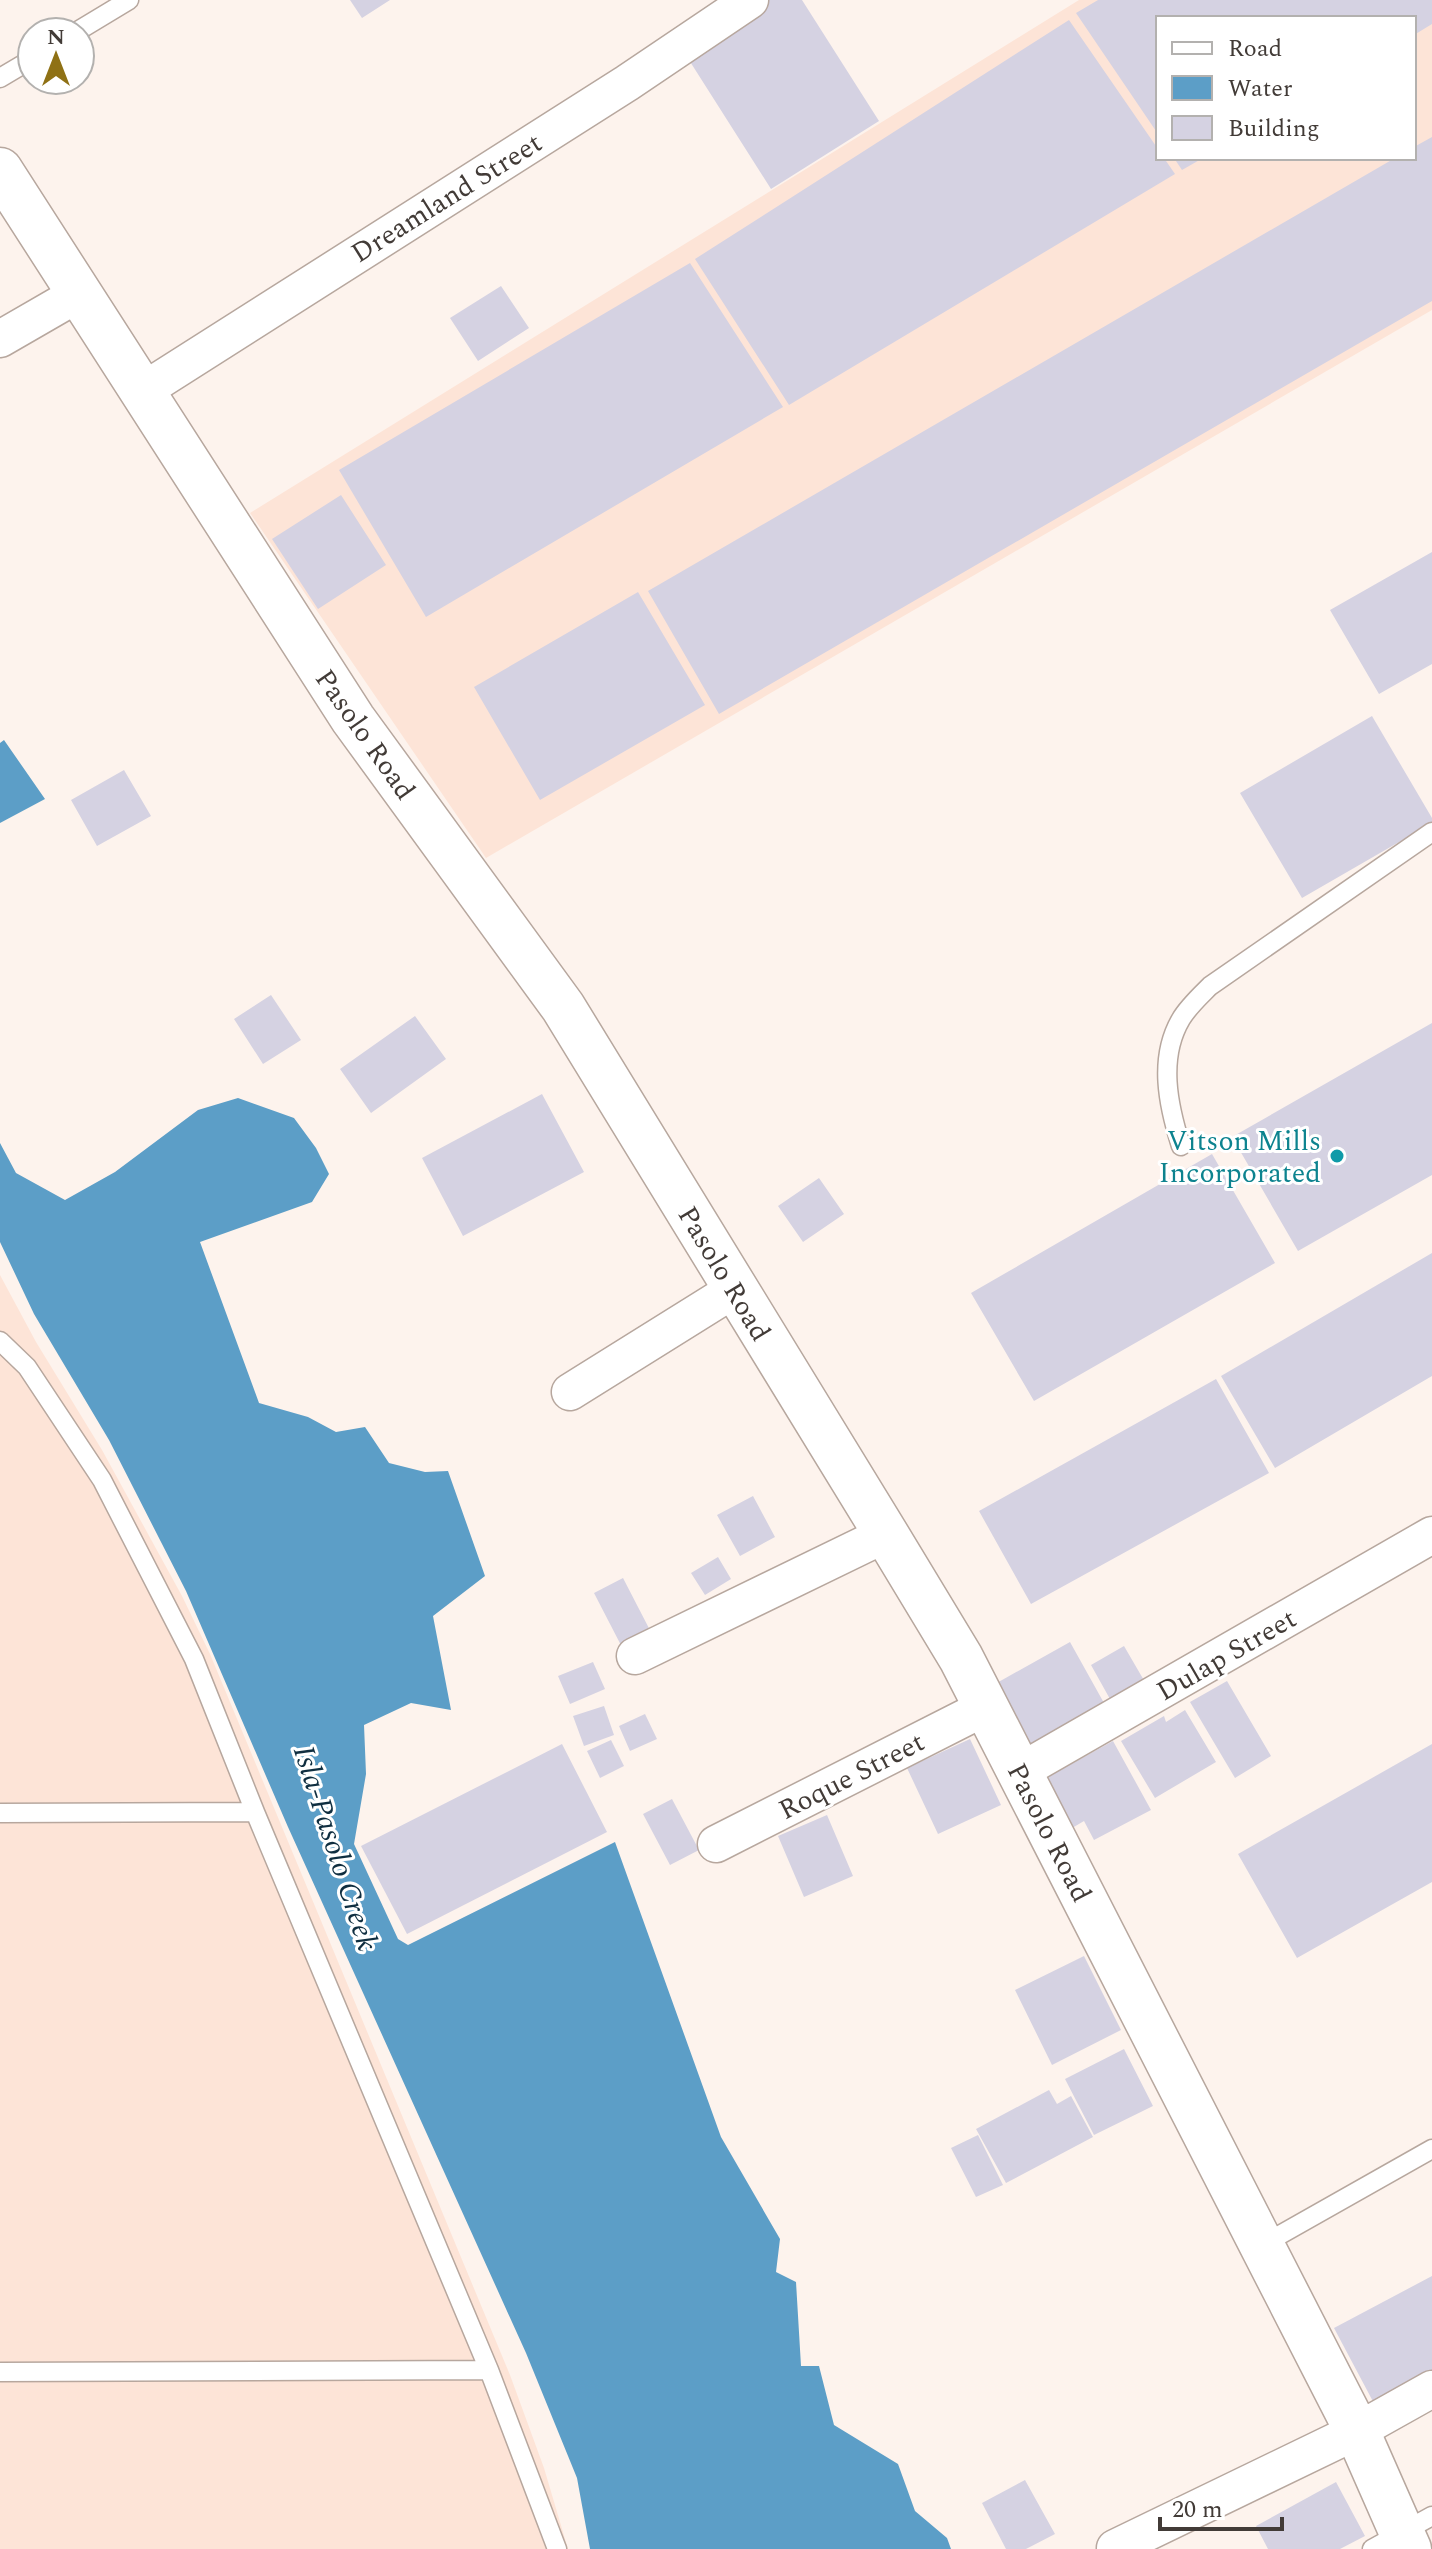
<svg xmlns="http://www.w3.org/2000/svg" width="1432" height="2549" font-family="Spectral,serif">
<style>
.built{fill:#fde4d7;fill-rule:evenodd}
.water{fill:#5c9ec7}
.building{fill:#d5d2e2}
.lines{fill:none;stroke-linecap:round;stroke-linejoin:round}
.lane-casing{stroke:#b7a79e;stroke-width:21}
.street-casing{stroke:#b7a79e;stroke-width:39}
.secondary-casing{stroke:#b7a79e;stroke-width:47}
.lane{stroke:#fff;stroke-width:18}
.street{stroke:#fff;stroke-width:36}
.secondary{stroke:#fff;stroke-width:44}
.culture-dot{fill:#0f9aa8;stroke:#fff;stroke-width:3}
.labels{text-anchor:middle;stroke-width:6;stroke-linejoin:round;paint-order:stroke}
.street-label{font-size:28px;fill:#423b37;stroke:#fff}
.culture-label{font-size:28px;fill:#0d838f;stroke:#fff;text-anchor:end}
.water-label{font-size:30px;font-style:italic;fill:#0f2e40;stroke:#fff}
</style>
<rect width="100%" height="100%" fill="#fdf3ed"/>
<path class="built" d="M1079,0H1432V310L486,858L250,513ZM1158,18H1414V158H1158Z
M0,1275L36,1342L102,1450L182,1596L210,1654L510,2375L544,2468L568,2549H0Z"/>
<path class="water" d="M4,740L45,799L0,823V743Z
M238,1098L294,1118L316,1148L329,1174L312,1202L200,1242L259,1403L308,1417L336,1432L365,1427L389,1463L425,1472L448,1471L485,1576L433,1616L451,1710L411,1703L364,1725L366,1774L354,1844L398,1939L408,1945L615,1842L721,2137L780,2239L776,2272L796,2282L801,2366H819L834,2425L898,2464L915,2511L947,2538L951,2549H590L577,2478L526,2353L288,1827L186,1591L109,1440L34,1314L0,1242V1143L16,1173L65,1200L115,1172L198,1110Z"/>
<path class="building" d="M350,0H390L362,18Z
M761,0H802L879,121L771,189L682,49Z
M1098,0H1432V24L1414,35V18H1158V134L1076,13Z
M1069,20L1158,149V158H1164L1175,174L789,405L695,259Z
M1432,137V301L719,714L648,591L1395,158H1414V147Z
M1174,158H1203L1182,170Z
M690,263L783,407L426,617L339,470Z
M501,286L529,328L478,361L450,318Z
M341,495L386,565L318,609L272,539Z
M1432,552V664L1379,694L1330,610Z
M638,592L705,705L540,800L474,687Z
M1372,716L1432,818V823L1302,898L1240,793Z
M124,770L151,816L97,846L71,800Z
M271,995L301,1040L263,1064L234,1019Z
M415,1016L446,1059L371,1113L340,1069Z
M1432,1023V1175L1298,1251L1232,1137Z
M542,1094L584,1172L463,1236L422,1158Z
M1212,1154L1275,1263L1034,1401L971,1293Z
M819,1178L844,1214L803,1242L778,1206Z
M1432,1253V1376L1275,1468L1221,1376Z
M1216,1379L1269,1473L1031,1604L979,1511Z
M753,1496L775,1537L740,1556L717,1515Z
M718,1557L731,1579L705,1595L691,1573Z
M623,1578L654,1638L625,1653L594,1593Z
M1070,1642L1109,1712L1034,1753L995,1684Z
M1124,1646L1149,1689L1115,1708L1091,1665Z
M593,1662L605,1689L570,1704L558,1676Z
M1227,1681L1271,1756L1235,1778L1190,1702Z
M604,1706L614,1735L584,1746L573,1716Z
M1185,1710L1216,1762L1155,1798L1121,1741L1164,1716L1166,1722Z
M645,1714L657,1739L630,1751L619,1726Z
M970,1739L1001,1805L938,1834L907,1768Z
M611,1740L624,1766L600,1778L587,1751Z
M1113,1741L1151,1810L1094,1840L1084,1821L1067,1831L1040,1781Z
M562,1744L607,1832L407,1934L361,1846Z
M1432,1744V1882L1297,1958L1238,1854Z
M672,1799L699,1850L670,1865L643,1814Z
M827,1815L853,1876L804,1897L778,1836Z
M1084,1956L1121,2030L1052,2065L1015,1990Z
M1124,2049L1153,2106L1094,2135L1065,2079Z
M1049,2090L1057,2104L1071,2096L1093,2137L1006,2183L976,2129Z
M978,2135L1003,2185L976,2197L951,2148Z
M1432,2276V2380L1377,2409L1334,2328Z
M1025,2480L1055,2534L1026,2549H1006L982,2503Z
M1336,2482L1365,2536L1340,2549H1268L1256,2526Z"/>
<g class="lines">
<g class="lane-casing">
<path id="lane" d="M76,32L129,0
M0,78L32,59
M1181,1146C1168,1105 1158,1058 1181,1019C1188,1007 1200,996 1210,986L1432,832
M0,1341L27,1367L102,1480L194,1659L255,1812L489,2370L557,2549
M0,1813L255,1812
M1262,2245L1432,2149
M0,2372L489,2370
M1372,2549L1432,2516"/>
</g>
<g class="street-casing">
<path id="street" d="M0,339L78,294
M141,392L627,83L750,0
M570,1392L735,1289
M635,1656L886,1534
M1019,1772L1432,1535
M716,1844L986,1707
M1115,2548L1357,2431L1432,2389"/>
</g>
<g class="secondary-casing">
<path id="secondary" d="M0,170L353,719L563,1007L886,1534L961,1658L1357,2431L1409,2549"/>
</g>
<use href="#lane" class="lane"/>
<use href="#street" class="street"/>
<use href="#secondary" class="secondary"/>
</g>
<circle class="culture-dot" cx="1337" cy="1156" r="8"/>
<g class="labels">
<g class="street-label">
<text transform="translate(446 197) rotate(-32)" y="10">Dreamland Street</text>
<text transform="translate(366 734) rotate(55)" y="10">Pasolo Road</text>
<text transform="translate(725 1273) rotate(59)" y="10">Pasolo Road</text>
<text transform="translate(1226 1654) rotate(-30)" y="10">Dulap Street</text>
<text transform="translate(851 1775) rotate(-27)" y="10">Roque Street</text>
<text transform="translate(1050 1832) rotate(63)" y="10">Pasolo Road</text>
</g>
<g class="culture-label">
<text x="1321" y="1150">Vitson Mills<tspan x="1321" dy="32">Incorporated</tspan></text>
</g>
<g class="water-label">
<text transform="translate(336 1848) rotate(72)" y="10">Isla-Pasolo Creek</text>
</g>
</g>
<rect x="1156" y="16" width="260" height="144" fill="#ffffff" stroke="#b3b1af" stroke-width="2"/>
<rect x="1172" y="42" width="40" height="12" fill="#ffffff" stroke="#b3b1af" stroke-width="2"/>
<text x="1228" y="56" font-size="24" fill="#423b37">Road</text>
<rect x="1172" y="76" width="40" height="24" fill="#5c9ec7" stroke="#b3b1af" stroke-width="2"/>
<text x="1228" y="96" font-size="24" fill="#423b37">Water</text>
<rect x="1172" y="116" width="40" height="24" fill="#d5d2e2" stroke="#b3b1af" stroke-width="2"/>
<text x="1228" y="136" font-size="24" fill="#423b37">Building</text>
<g transform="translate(56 56)"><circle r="38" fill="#ffffff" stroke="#b3b1af" stroke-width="2"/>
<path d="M0-6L14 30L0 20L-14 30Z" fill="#8f7115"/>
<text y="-12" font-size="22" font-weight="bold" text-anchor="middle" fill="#423b37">N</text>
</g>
<path d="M1160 2517v12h122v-12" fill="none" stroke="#423b37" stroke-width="4"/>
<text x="1172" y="2517" font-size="24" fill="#423b37" stroke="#ffffff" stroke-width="6" paint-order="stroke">20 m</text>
</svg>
